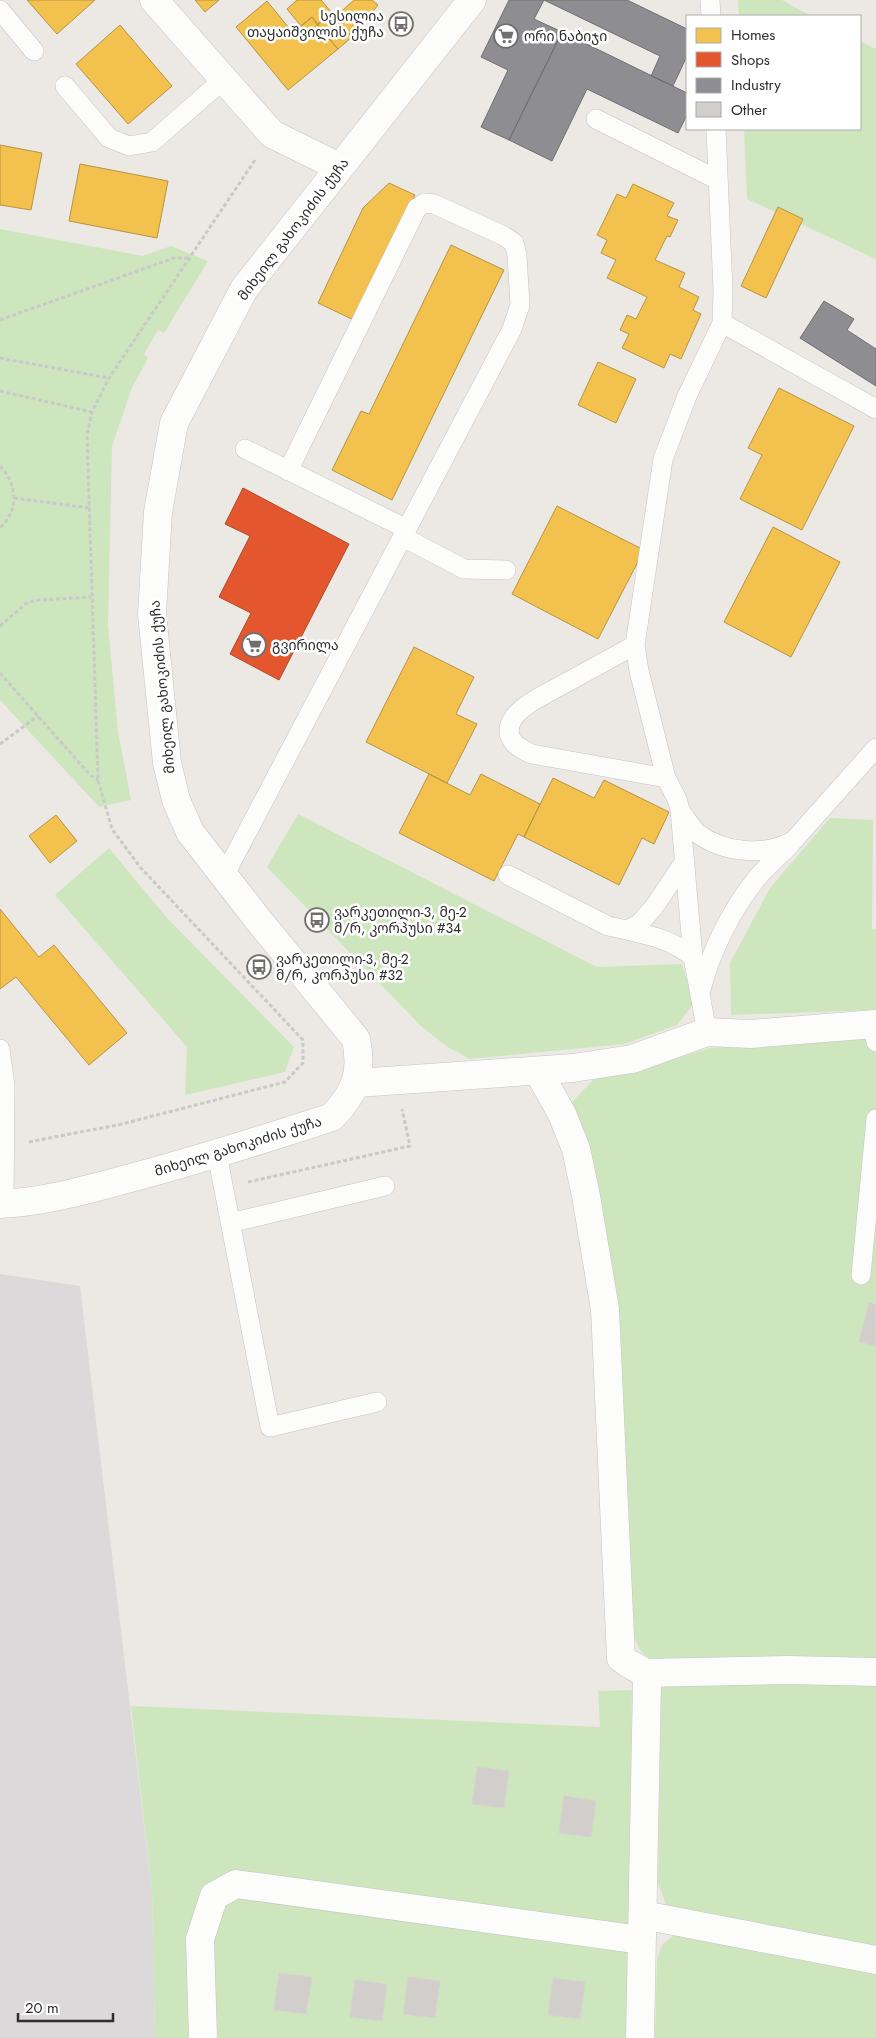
<svg xmlns="http://www.w3.org/2000/svg" width="876" height="2038" font-family="Jost,'Noto Sans Georgian',sans-serif">
<style>
.industrial{fill:#dcd9db}
.green{fill:#cee6be}
.homes{fill:#f2c14e;stroke:#b79544}
.shops{fill:#e4572e;stroke:#ad4b2e}
.industry{fill:#8d8d92;stroke:#707074}
.building{fill:#d1cecb;stroke:#d7d4d0}
.lines{fill:none;stroke-linecap:round;stroke-linejoin:round}
.service-casing{stroke:#c5c4c5;stroke-width:20}
.minor-casing{stroke:#c5c4c5;stroke-width:29}
.tertiary-casing{stroke:#c5c4c5;stroke-width:29}
.path{stroke:#c9c9c8;stroke-width:3;stroke-dasharray:4 2.5;stroke-linecap:butt}
.service{stroke:#fcfcfb;stroke-width:19}
.minor{stroke:#fcfcfb;stroke-width:28}
.tertiary{stroke:#fcfcfb;stroke-width:28}
.labels{text-anchor:middle;stroke-width:5;stroke-linejoin:round;paint-order:stroke}
.poi-label{font-size:14px;fill:#2e2e2e;stroke:#fff;text-anchor:start}
.street-label{font-size:14px;fill:#2e2e2e;stroke:#fff}
</style>
<rect width="100%" height="100%" fill="#ece8e4"/>
<path class="industrial" d="M0,1274L80,1286L152,1891L155,2038H0Z"/>
<path class="green" d="M738,0H782L811,16H739Z
M860,41L876,49V259L747,199L744,129H860Z
M0,229L143,256L171,246L208,261L164,333L158,330L144,354L148,358L132,388L112,446L108,625L118,732L131,800L99,807L0,700Z
M298,814L597,967L682,964L694,1003L677,1025L624,1044L470,1059L446,1046L421,1026L267,867Z
M830,818L873,820L872,929H876V1010L731,1015L730,963L770,888Z
M109,848L167,918L294,1047L285,1072L185,1095L187,1047L55,895Z
M876,1034V1951L674,1913L666,1905L658,1883L661,1692L652,1663L640,1650L629,1628L570,1104L598,1075L647,1068L709,1048Z
M632,1690L627,2038H155L152,1891L131,1706L600,1727L598,1691Z
M675,1934L876,1970V2038H655L657,1959L662,1945Z"/>
<path class="homes" d="M27,0H95L57,34Z
M195,0H219L205,12Z
M321,0L332,13L317,25L312,17L301,26L287,9L297,0Z
M354,0H372L378,5L352,37L335,17Z
M267,1L293,33L312,17L338,49L288,90L236,27Z
M332,13L352,37L338,49L317,25Z
M120,25L172,86L128,124L76,64Z
M0,145L42,153L31,210L0,205Z
M80,164L168,181L157,238L69,221Z
M389,183L415,195L356,321L318,303L363,208Z
M633,184L674,203L667,216L678,220L670,237L667,236L655,260L685,273L679,287L699,297L693,310L701,314L681,359L670,354L664,368L622,348L629,334L620,330L627,315L636,319L647,297L607,278L616,260L601,253L607,240L597,235L617,194L626,198Z
M778,207L803,219L766,298L741,286Z
M451,245L504,270L392,500L332,470L361,411L369,414Z
M598,362L636,379L616,423L578,405Z
M779,388L854,426L802,530L740,499L762,455L748,448Z
M557,506L644,550L598,639L512,594Z
M773,527L840,562L791,657L724,622Z
M414,647L474,677L456,714L477,724L447,783L366,742Z
M429,774L470,795L481,774L540,804L524,837L518,834L494,881L399,833Z
M553,778L594,798L604,780L669,812L654,844L642,838L619,885L524,837Z
M56,815L77,841L50,863L29,836Z
M0,909L39,957L54,945L127,1033L89,1065L16,977L0,989Z"/>
<path class="shops" d="M243,488L349,544L279,680L230,654L251,613L219,597L250,536L225,524Z"/>
<path class="industry" d="M509,0H544L534,19L562,32L509,140L481,127L508,70L481,57Z
M544,0H627L687,29V56L673,86L651,76L660,56Z
M562,32L687,93V115L678,133L587,89L552,161L509,140Z
M824,301L854,319L847,330L876,349V386L800,338Z"/>
<path class="building" d="M869,1302L876,1304V1346L859,1342Z
M477,1767L509,1771L504,1808L472,1804Z
M564,1796L596,1801L591,1837L559,1833Z
M279,1973L312,1977L306,2014L274,2010Z
M408,1977L440,1981L435,2018L403,2014Z
M553,1978L585,1982L580,2019L548,2015Z
M355,1980L387,1984L382,2021L350,2017Z"/>
<g class="lines">
<g class="service-casing">
<path id="service" d="M710,0L711,16
M0,10L34,51
M65,86L109,138L129,146L152,142L224,79
M596,119L718,180
M722,323L876,409
M245,449L407,529
M403,537L464,569L506,570
M635,645C611,658 586,672 562,685C546,694 525,703 514,717C501,736 516,748 532,754L666,778
M680,811C686,818 691,827 697,833C723,853 766,857 794,840L876,748
M508,875L608,926L627,930L639,924L654,907L685,861
M224,876L512,329L520,305L517,255L514,243L504,236L434,204L425,203L417,208L288,471
M627,930C655,937 670,939 693,957
M701,990C711,950 732,909 757,878C767,866 779,856 790,845
M873,1025L876,1042
M707,1032L693,957L680,810L677,799L666,778L639,671L635,645L663,459L687,396L722,323L723,290L716,129
M0,1049L5,1086L4,1204
M217,1154L270,1427L377,1402
M230,1223L385,1186
M861,1275L876,1119"/>
</g>
<g class="minor-casing">
<path id="minor" d="M154,0L272,134L339,167
M538,1071L562,1114L576,1149L586,1196L605,1309L621,1658C629,1665 636,1667 645,1673L647,1683L640,2038
M357,1083L573,1068L632,1059L707,1032L750,1034L876,1024
M645,1673L789,1670L876,1672
M643,1915L876,1960
M203,2038L200,1939L214,1896L236,1884L641,1940"/>
</g>
<g class="tertiary-casing">
<path id="tertiary" d="M0,1204C47,1202 93,1188 138,1176C204,1158 268,1138 332,1117C356,1092 363,1073 356,1039L256,917L190,832L176,800L167,763L152,614L158,512L174,423L244,289L472,0"/>
</g>
<path class="path" d="M0,320L174,258H189
M0,358L109,378
M0,391L92,412
M0,466C18,485 19,510 0,528
M14,498L90,508
M0,626L28,602L39,600L91,597
M0,673L90,775L98,780
M0,744L38,716
M29,1142L122,1124L285,1082L303,1063V1040L140,867L112,829L98,780L87,435L92,412L109,378L255,160
M248,1182L410,1146L402,1109"/>
<use href="#service" class="service"/>
<use href="#minor" class="minor"/>
<use href="#tertiary" class="tertiary"/>
</g>
<defs>
<g id="bus-ring" transform="scale(1.25)"><circle r="9.5" fill="#fff" stroke="#706f6e" stroke-width="1.5"/><path d="M-5-6H5V4H4V6H2V4H-2V6H-4V4H-5ZM-3.5-4V0h7V-4ZM-3.5 1.2v1.5H-2V1.2ZM2 1.2v1.5H3.5V1.2Z" fill="#706f6e"/></g>
<g id="supermarket-ring" transform="scale(1.25)"><circle r="9.5" fill="#fff" stroke="#706f6e" stroke-width="1.5"/><path d="M-6-5.5h2.5l.6 2H6L4.5 2H-2.5L-4.4-4H-6ZM-1.5 3.2a1.3 1.3 0 1 0 .1 0ZM3 3.2a1.3 1.3 0 1 0 .1 0Z" fill="#706f6e"/></g>
</defs>
<g fill-rule="evenodd">
<use href="#bus-ring" x="401" y="24"/>
<use href="#supermarket-ring" x="506" y="36"/>
<use href="#supermarket-ring" x="254" y="645"/>
<use href="#bus-ring" x="317" y="920"/>
<use href="#bus-ring" x="259" y="967"/>
</g>
<g class="labels">
<g class="poi-label">
<text x="384" y="21" text-anchor="end">სესილია<tspan x="384" dy="16">თაყაიშვილის ქუჩა</tspan></text>
<text x="524" y="41">ორი ნაბიჯი</text>
<text x="272" y="650">გვირილა</text>
<text x="334" y="917">ვარკეთილი-3, მე-2<tspan x="334" dy="16">მ/რ, კორპუსი #34</tspan></text>
<text x="276" y="964">ვარკეთილი-3, მე-2<tspan x="276" dy="16">მ/რ, კორპუსი #32</tspan></text>
</g>
<g class="street-label">
<text transform="translate(293 229) rotate(-53)" y="5">მიხეილ გახოკიძის ქუჩა</text>
<text transform="translate(162 687) rotate(-95)" y="5">მიხეილ გახოკიძის ქუჩა</text>
<text transform="translate(238 1146) rotate(-17)" y="5">მიხეილ გახოკიძის ქუჩა</text>
</g>
</g>
<rect x="686" y="15" width="175" height="115" fill="#ffffff" stroke="#ababab"/>
<rect x="696" y="28" width="25" height="15" fill="#f2c14e" stroke="#ababab"/>
<text x="731" y="40" font-size="15" fill="#2e2e2e">Homes</text>
<rect x="696" y="52" width="25" height="15" fill="#e4572e" stroke="#ababab"/>
<text x="731" y="65" font-size="15" fill="#2e2e2e">Shops</text>
<rect x="696" y="78" width="25" height="15" fill="#8d8d92" stroke="#ababab"/>
<text x="731" y="90" font-size="15" fill="#2e2e2e">Industry</text>
<rect x="696" y="102" width="25" height="15" fill="#d1cecb" stroke="#ababab"/>
<text x="731" y="115" font-size="15" fill="#2e2e2e">Other</text>
<path d="M18 2013v8h95v-8" fill="none" stroke="#2e2e2e" stroke-width="2.5"/>
<text x="25" y="2013" font-size="15" fill="#2e2e2e" stroke="#ffffff" stroke-width="4" paint-order="stroke">20 m</text>
</svg>
